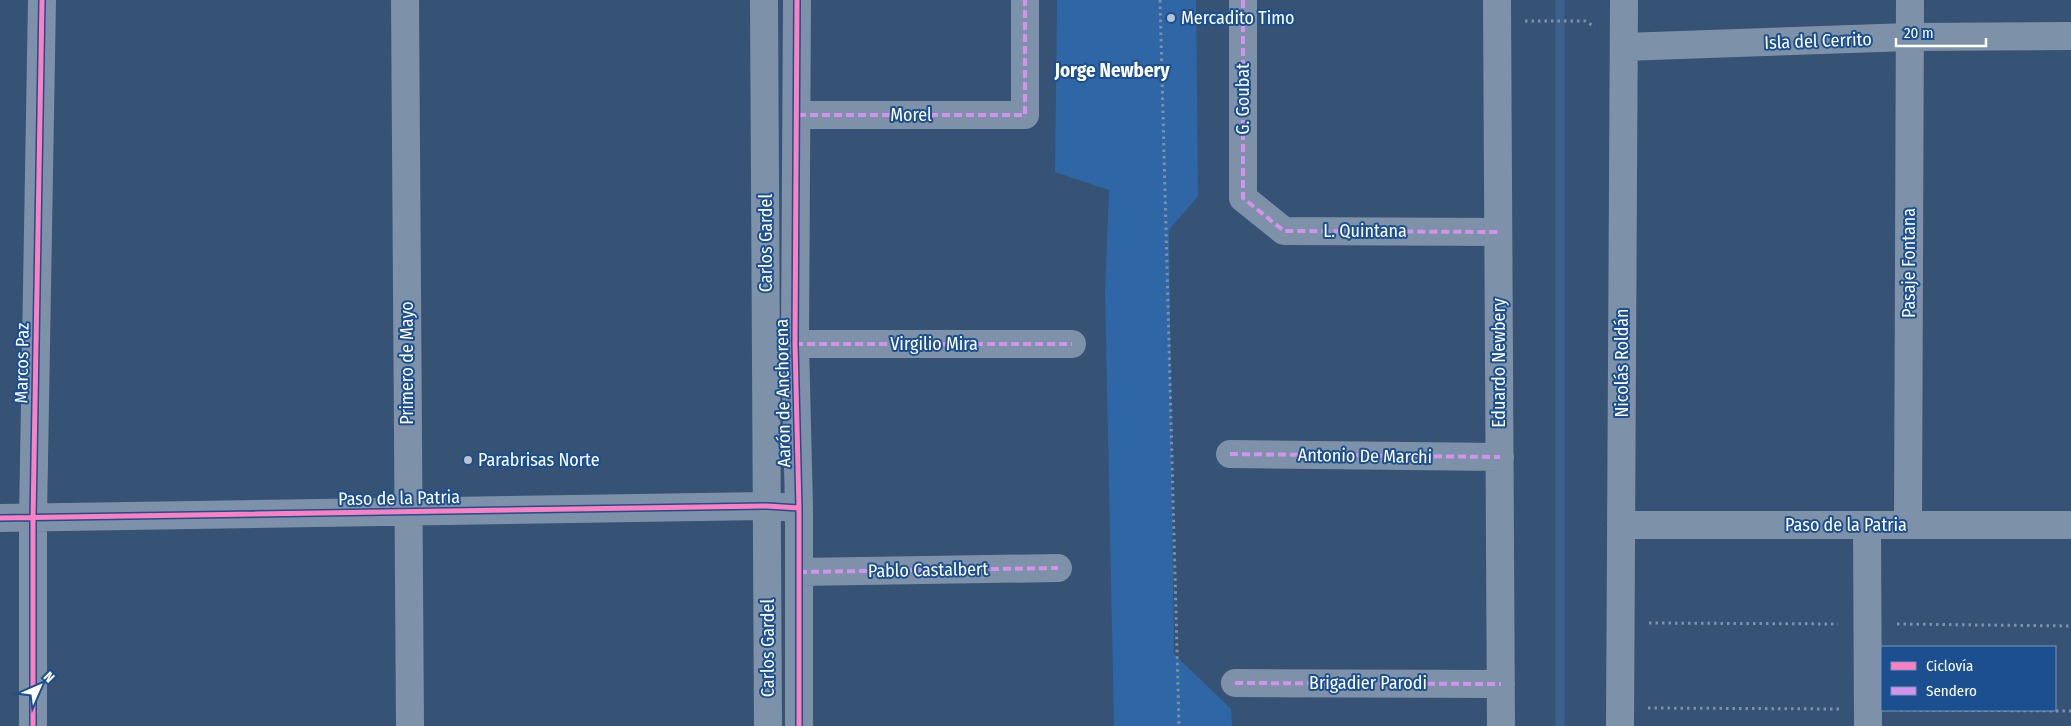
<svg xmlns="http://www.w3.org/2000/svg" width="2071" height="726" font-family="'Fira Sans Condensed',sans-serif">
<style>
.green{fill:#2f66a5}
.lines{fill:none;stroke-linecap:round;stroke-linejoin:round}
.stream{stroke:#3b618d;stroke-width:9}
.path{stroke:#7d92a8;stroke-width:3;stroke-dasharray:2.5 4;stroke-linecap:butt}
.minor{stroke:#7d92a8;stroke-width:28}
.quiet{stroke:#d193ec;stroke-width:4;stroke-dasharray:8 4;stroke-linecap:butt}
.cycleway-casing{stroke:#1b4f8f;stroke-width:8}
.cycleway{stroke:#ff80c0;stroke-width:5}
.poi-dot{fill:#b9c2ce;stroke:#1b4f8f;stroke-width:2}
.labels{text-anchor:middle;stroke-width:4;stroke-linejoin:round;paint-order:stroke}
.poi-label{font-size:18px;fill:#fff;stroke:#1b4f8f;text-anchor:start}
.street-label{font-size:18px;fill:#fff;stroke:#1b4f8f}
.neighbourhood-label{font-size:19px;font-weight:bold;fill:#fff;stroke:#1b4f8f}
</style>
<rect width="100%" height="100%" fill="#365274"/>
<path class="green" d="M1057,0H1196L1198,196L1169,230L1174,654L1231,709L1232,726H1114L1105,292L1109,190L1055,172Z"/>
<g class="lines">
<path class="stream" d="M1560,726V0"/>
<path class="path" d="M1160,0L1179,726
M1525,21H1585L1595,27
M1649,623L1838,624
M1897,624L2071,626
M1648,708L1839,709
M1900,710L2071,711"/>
<path class="minor" d="M405,0L410,726
M764,0L768,726
M797,0L795,344L799,508V726
M1243,0V198L1284,231L1498,232
M1497,0L1501,726
M1624,47L1910,37L2071,36
M798,115H1025V0
M795,344H1072
M1230,454L1500,457
M0,518L767,506L799,508
M1621,525H2071
M1908,525L1910,0
M1867,526L1868,726
M799,572L1058,568
M1235,683L1501,684
M33,726V518L42,0
M1620,726L1624,0"/>
<path class="quiet" d="M1243,0V198L1284,231L1498,232
M798,115H1025V0
M795,344H1072
M1230,454L1500,457
M799,572L1058,568
M1235,683L1501,684"/>
<g class="cycleway-casing">
<path id="cycleway" d="M797,0L795,344L799,508V726
M0,518L767,506L799,508
M33,726V518L42,0"/>
</g>
<use href="#cycleway" class="cycleway"/>
</g>
<g class="poi-dot">
<circle cx="1171" cy="18" r="5"/>
<circle cx="468" cy="460" r="5"/>
</g>
<g class="labels">
<g class="poi-label">
<text x="1181" y="24">Mercadito Timo</text>
<text x="478" y="466">Parabrisas Norte</text>
</g>
<g class="street-label">
<text transform="translate(1818 41) rotate(-2)" y="6">Isla del Cerrito</text>
<text transform="translate(1243 99) rotate(-90)" y="6">G. Goubat</text>
<text x="911" y="121">Morel</text>
<text x="1365" y="237">L. Quintana</text>
<text transform="translate(766 243) rotate(-90)" y="6">Carlos Gardel</text>
<text transform="translate(1909 263) rotate(-90)" y="6">Pasaje Fontana</text>
<text x="934" y="350">Virgilio Mira</text>
<text transform="translate(22 363) rotate(-89)" y="6">Marcos Paz</text>
<text transform="translate(407 363) rotate(-90)" y="6">Primero de Mayo</text>
<text transform="translate(1499 363) rotate(-90)" y="6">Eduardo Newbery</text>
<text transform="translate(1622 363) rotate(-90)" y="6">Nicolás Roldán</text>
<text transform="translate(783 393) rotate(-91)" y="6">Aarón de Anchorena</text>
<text transform="translate(1365 456) rotate(1)" y="6">Antonio De Marchi</text>
<text transform="translate(399 498) rotate(-1)" y="6">Paso de la Patria</text>
<text x="1846" y="531">Paso de la Patria</text>
<text transform="translate(928 570) rotate(-1)" y="6">Pablo Castalbert</text>
<text transform="translate(768 648) rotate(-90)" y="6">Carlos Gardel</text>
<text x="1368" y="689">Brigadier Parodi</text>
</g>
<g class="neighbourhood-label">
<text x="1112" y="77">Jorge Newbery</text>
</g>
</g>
<rect x="1881" y="646" width="175" height="65" fill="#1b4f8f" stroke="#7695bc"/>
<rect x="1891" y="662" width="25" height="8" fill="#ff80c0" stroke="#7695bc"/>
<text x="1926" y="671" font-size="15" fill="#ffffff">Ciclovía</text>
<rect x="1891" y="687" width="25" height="8" fill="#d193ec" stroke="#7695bc"/>
<text x="1926" y="696" font-size="15" fill="#ffffff">Sendero</text>
<g transform="translate(40 686) rotate(45)" stroke="#1b4f8f" stroke-width="4" paint-order="stroke">
<path d="M0-4L9 19L0 12L-9 19Z" fill="#ffffff"/>
<text y="-8" font-size="14" font-weight="bold" text-anchor="middle" fill="#ffffff">N</text>
</g>
<path d="M1896 38v8h90v-8" fill="none" stroke="#ffffff" stroke-width="2.5"/>
<text x="1904" y="38" font-size="15" fill="#ffffff" stroke="#1b4f8f" stroke-width="4" paint-order="stroke">20 m</text>
</svg>
